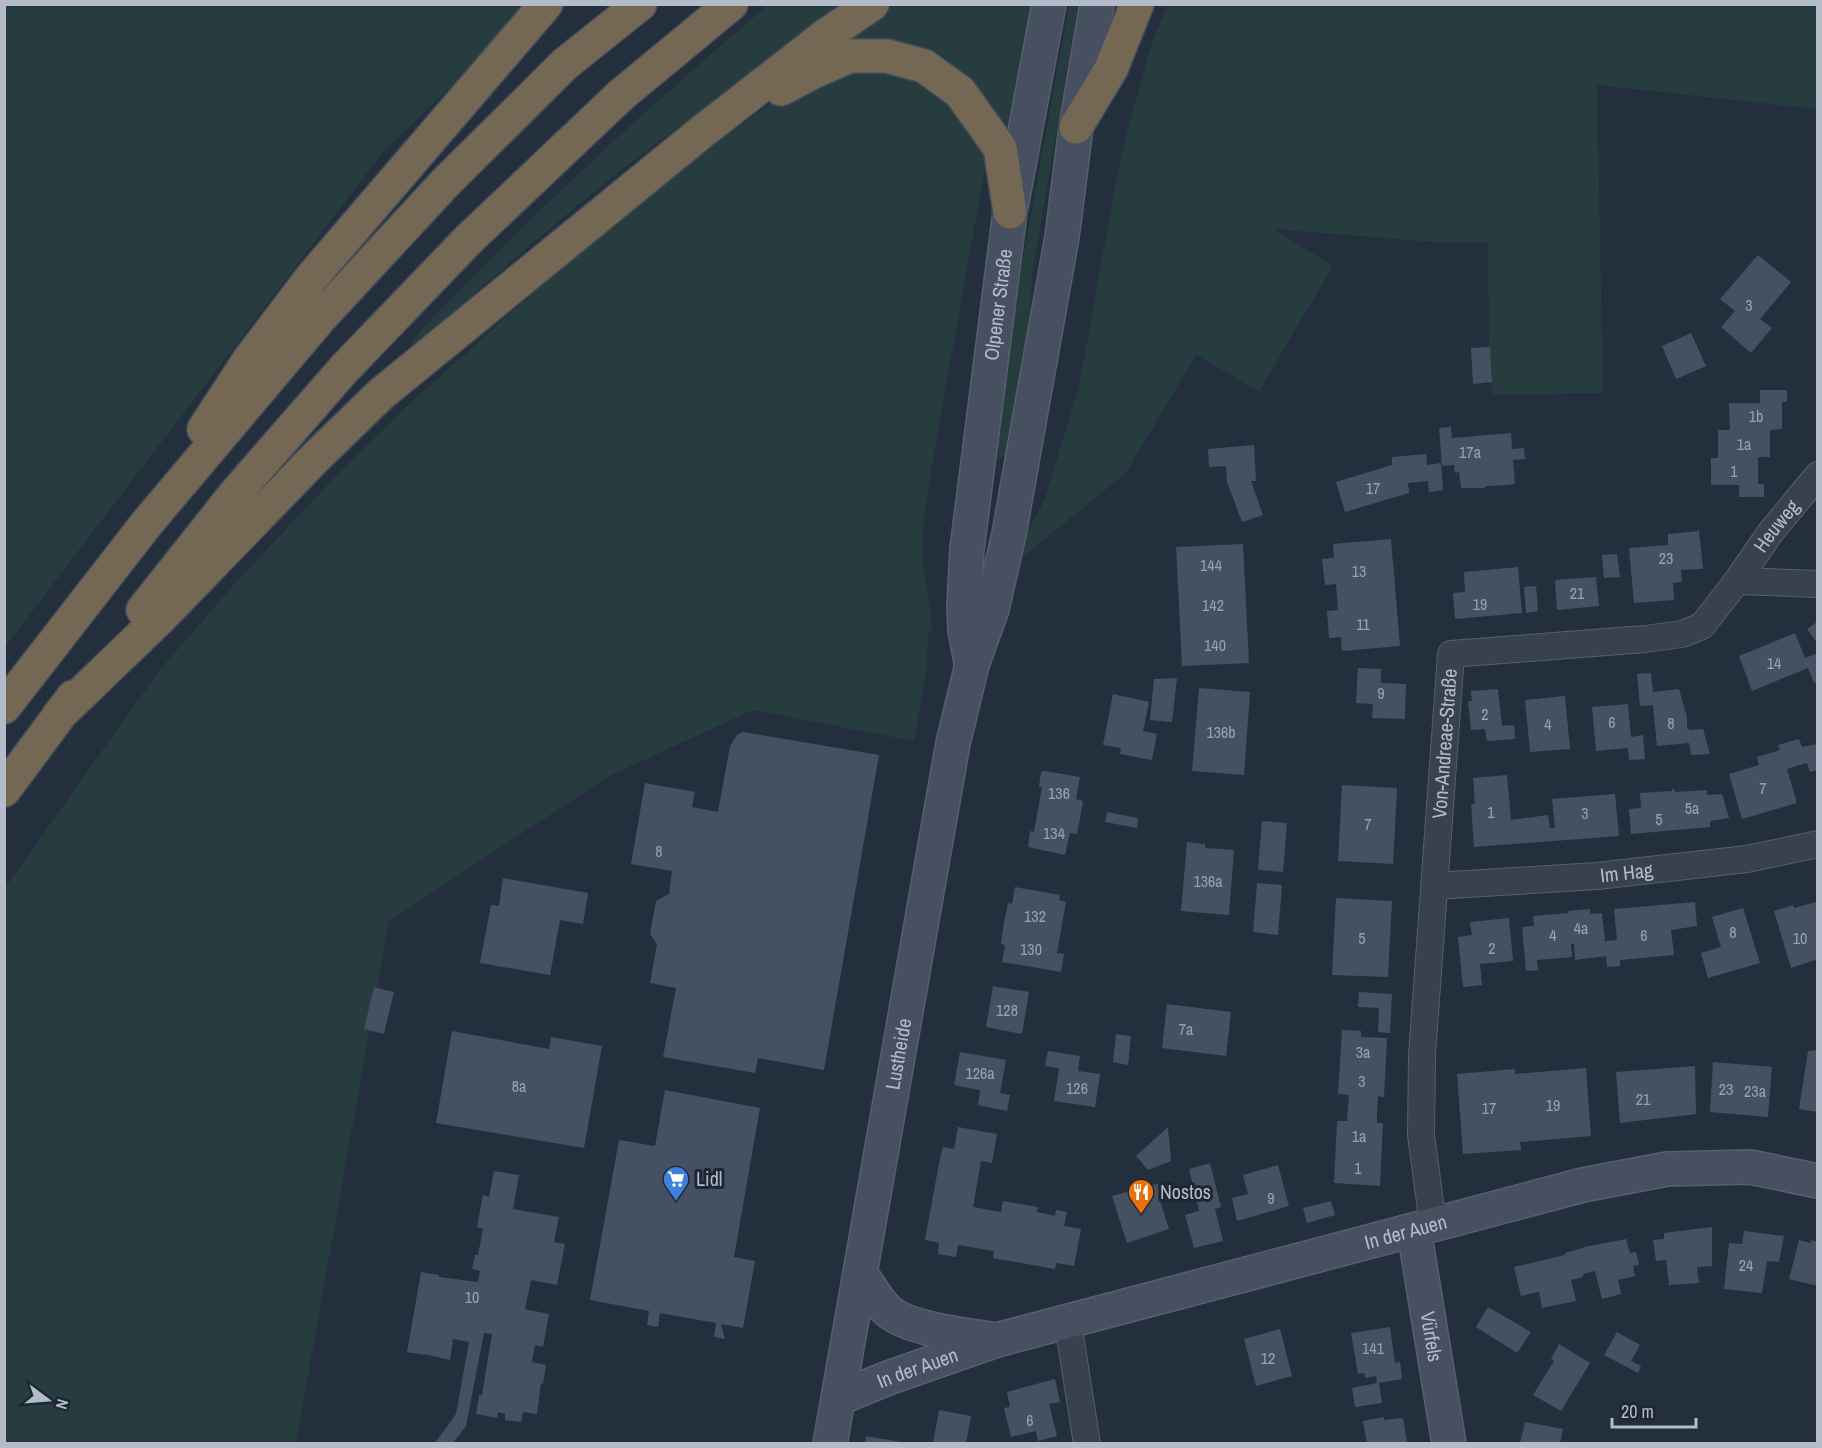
<svg xmlns="http://www.w3.org/2000/svg" width="1822" height="1448" font-family="'Archivo Narrow',sans-serif">
<style>
.green{fill:#263c3f}
.building{fill:#455162}
.lines{fill:none;stroke-linecap:round;stroke-linejoin:round}
.street-casing{stroke:#565f6c;stroke-width:28}
.secondary-casing{stroke:#565f6c;stroke-width:36}
.highway-casing{stroke:#434c59;stroke-width:36}
.street{stroke:#38414e;stroke-width:26}
.secondary{stroke:#465061;stroke-width:33}
.highway{stroke:#746855;stroke-width:33}
.labels{text-anchor:middle;stroke-width:6;stroke-linejoin:round;paint-order:stroke}
.number-label{font-size:16px;fill:#98a1af}
.street-label{font-size:20px;fill:#b4bcc9;stroke:#1d2633}
.poi-label{font-size:20px;fill:#b4bcc9;stroke:#1d2633;text-anchor:start}
</style>
<rect width="100%" height="100%" fill="#242f3e"/>
<path class="green" d="M5,5H536L383,152L5,647Z
M768,5H850C765,64 680,123 599,188C536,239 476,292 416,346L412,345L411,341C524,221 643,111 768,5Z
M895,5H1033L1009,137L990,102L973,84L836,46Z
M1069,5H1078L1032,275L1030,340L1007,453L999,460L993,455L994,420Z
M1167,5H1817V109L1597,85L1603,393L1492,395L1489,345L1488,243H1445L1273,229L1333,266L1259,391L1196,355L1125,474L1020,559L1024,539L1044,501L1079,387L1115,186L1126,137L1148,55Z
M858,68L907,73L950,98L987,156L931,470C928,496 922,523 922,549C923,577 931,604 932,632L928,633L927,664L914,741L753,710L609,776L389,921L296,1443L5,1444V888L133,707L164,665L229,590L335,477L403,410L545,282L544,281L682,169L772,102Z"/>
<path class="building" d="M1758,255L1791,282L1760,319L1772,328L1751,353L1721,327L1735,311L1720,299Z
M1691,333L1706,366L1676,379L1662,346Z
M1490,347L1492,382L1473,384L1471,348Z
M1760,390H1787V402H1782V429L1770,430V457H1758V484H1764V497H1739V485H1711V458H1718V430H1730L1729,403H1760Z
M1451,427L1452,438L1511,433L1512,449L1524,448L1525,459L1513,460L1515,483L1510,485L1485,486V488H1461L1459,472L1455,473L1454,465L1442,466L1439,428Z
M1254,445L1256,481H1251L1263,515L1242,522L1227,482L1226,466L1209,467L1208,449Z
M1426,454L1427,465L1441,463L1443,490L1429,492L1428,481L1408,483L1409,493L1345,512L1336,482L1392,465V457Z
M1699,531L1703,569L1681,570L1682,582L1673,583L1674,600L1634,603L1629,548L1668,545V534Z
M1391,539L1400,646L1342,651L1341,637L1329,638L1327,611L1338,610L1337,596L1336,584L1325,585L1322,559L1334,558L1333,544Z
M1243,544L1249,663L1182,666L1176,547Z
M1617,554L1620,577L1604,578L1602,555Z
M1518,567L1522,613L1455,619L1453,593L1465,592L1464,572Z
M1596,577L1599,606L1557,610L1555,580Z
M1536,586L1538,611L1526,613L1524,587Z
M1818,621V644L1807,629Z
M1795,633L1805,658L1818,653V682L1814,683L1808,668L1752,691L1739,656Z
M1358,668L1381,669V683L1406,684L1405,719L1372,718L1373,704L1356,703Z
M1651,673L1653,692L1679,689L1687,717V728L1690,730L1703,729L1710,754L1691,755L1689,743L1657,746L1653,705L1640,706L1637,674Z
M1177,678L1172,722L1150,720L1154,679Z
M1199,688L1250,692L1244,775L1192,771Z
M1498,689L1502,726L1514,725L1515,739L1487,741L1485,729L1471,730L1468,701H1472L1471,691Z
M1113,694L1149,702L1143,731L1157,734L1152,760L1120,754L1121,748L1103,745Z
M1565,696L1570,749L1530,752L1525,700Z
M1628,704L1631,737L1643,735L1645,759L1629,760L1628,748L1596,751L1592,707Z
M743,732L879,755L824,1070L758,1058L755,1073L663,1057L676,988L650,983L657,944L650,934L656,901L669,894L672,871L631,864L645,783L695,792L692,807L718,812L730,746L737,735Z
M1799,739L1802,747L1818,744V770L1810,772L1807,763L1787,769L1797,803L1742,819L1729,774L1759,765L1757,757L1780,750L1778,745Z
M1045,771L1080,777L1076,799L1083,801L1080,818L1077,834L1070,833L1065,855L1028,847L1030,831L1034,832L1042,787H1039L1041,772Z
M1507,775L1511,820L1548,815L1550,828H1555L1552,799L1615,794L1619,836L1474,847L1471,804H1475L1473,778Z
M1342,785L1397,788L1393,864L1338,861Z
M1672,789H1674L1675,792L1707,790V795L1722,794L1729,818L1710,821V827L1631,834L1629,809L1641,808L1640,793L1672,791Z
M1107,812L1138,818L1137,828L1105,822Z
M1262,821L1287,823L1283,872L1258,870Z
M1187,842L1205,844V848L1234,850L1229,915L1181,911Z
M503,878L588,893L583,924L560,920L550,975L480,963L491,905L499,906Z
M1257,883L1282,885L1278,935L1253,932Z
M1015,887L1060,895L1059,900L1066,902L1057,953L1064,954L1061,972L1002,962L1005,945L1001,944L1003,928L1008,903L1012,904Z
M1336,898L1392,901L1388,977L1332,975Z
M1695,902L1697,926L1671,930L1674,955L1620,960V966L1607,967L1606,956L1575,960L1574,944H1571L1572,957L1537,960L1538,970L1526,971L1522,927L1534,926L1533,916L1569,913L1568,911L1590,909V914L1602,913L1605,941L1617,940L1614,909Z
M1816,902L1818,959L1791,968L1774,911L1793,905L1794,908Z
M1743,908L1760,963L1708,978L1701,953L1721,947L1712,917Z
M1509,918L1513,961L1480,964L1482,985L1463,987L1458,937L1472,935L1470,922Z
M993,986L1029,992L1022,1034L986,1027Z
M374,987L394,992L384,1034L364,1029Z
M1359,992L1392,994L1390,1033L1378,1032L1379,1008L1358,1007Z
M1167,1004L1231,1012L1226,1056L1162,1048Z
M1342,1030L1361,1031V1037L1387,1038L1384,1097L1378,1096L1377,1110V1123H1383L1380,1186L1334,1183L1337,1121H1347L1349,1095L1338,1094Z
M452,1031L549,1049L551,1037L602,1046L584,1148L436,1123Z
M1116,1034L1131,1036L1128,1065L1113,1062Z
M1818,1050V1112L1799,1109L1808,1051Z
M1048,1051L1080,1056L1078,1071L1100,1074L1095,1107L1054,1101L1059,1068L1045,1066Z
M960,1052L1006,1060L1000,1093L1010,1095L1007,1111L978,1105L980,1090L954,1085Z
M1713,1062L1772,1067L1768,1117L1710,1112Z
M1695,1066L1696,1114L1620,1123L1616,1072Z
M1586,1068L1591,1136L1520,1142L1521,1150L1463,1154L1457,1074L1515,1069V1074Z
M665,1090L760,1108L734,1257L755,1261L743,1328L721,1324L725,1339L714,1337L716,1323L660,1313L658,1327L647,1325L649,1311L590,1300L619,1140L655,1146Z
M958,1127L997,1134L992,1163L981,1161L973,1207L1001,1212L1003,1201L1038,1207L1037,1212L1055,1216L1056,1210L1067,1212L1064,1226L1081,1229L1074,1266L1056,1263L1055,1269L993,1258L994,1251L958,1245L956,1257L938,1254L939,1243L925,1240L940,1158L943,1147L954,1149Z
M1168,1127L1171,1161L1148,1170L1136,1156Z
M1210,1163L1221,1207L1215,1209L1223,1241L1194,1248L1185,1215L1199,1211L1189,1169Z
M1278,1165L1289,1206L1237,1221L1232,1198L1248,1194L1243,1175Z
M494,1171L519,1175L513,1209L559,1217L554,1242L565,1244L557,1285L531,1280L525,1309L549,1314L543,1347L535,1345L532,1362L546,1365L543,1384L541,1383L537,1414L523,1412L521,1422L505,1420V1414L498,1412L497,1418L476,1414L479,1395H482L492,1334L484,1333L466,1426L453,1443H435L456,1414L469,1342L453,1339L450,1360L425,1354V1355L407,1352L421,1272L439,1275V1277L478,1282L480,1271L472,1269L475,1255H478L483,1229L477,1227L483,1195L489,1197Z
M1160,1183L1165,1199L1160,1201L1169,1229L1127,1243L1112,1196Z
M1331,1201L1335,1215L1307,1223L1303,1208Z
M1712,1227V1266L1697,1267L1699,1283L1669,1285L1666,1260L1656,1261L1653,1240L1664,1239V1233Z
M1744,1231L1784,1236L1779,1262L1767,1261L1762,1293L1724,1289L1729,1243L1742,1244Z
M1626,1239L1630,1253L1636,1252L1639,1265L1633,1266L1635,1276L1618,1280L1621,1294L1602,1299L1595,1271L1583,1274V1277L1571,1280L1576,1301L1542,1308L1539,1292L1521,1296L1514,1267L1565,1255V1253L1589,1246Z
M1799,1240L1811,1243V1240L1818,1242V1286L1789,1279Z
M1488,1307L1531,1332L1517,1353L1476,1327Z
M1390,1327L1395,1363L1400,1362L1402,1379L1379,1383L1382,1403L1355,1407L1352,1388L1377,1383L1376,1376L1365,1378V1373L1358,1374L1351,1333Z
M1280,1329L1292,1376L1256,1386L1244,1339Z
M1617,1332L1640,1345L1631,1361L1641,1366L1638,1373L1604,1355Z
M1559,1344L1590,1363L1561,1411L1533,1395L1554,1361L1551,1359Z
M1055,1379L1060,1402L1049,1404L1057,1436L1038,1441L1036,1431L1011,1437L1004,1408L1010,1407L1007,1392Z
M939,1410L971,1416L966,1443H933Z
M1384,1417V1420L1403,1418L1407,1443H1367L1363,1421Z
M1525,1422L1563,1429L1560,1443H1520Z
M866,1436L901,1442V1443H865Z"/>
<g class="lines">
<g class="street-casing">
<g id="street">
<path d="M1737,581L1818,584"/>
<path id="s1" d="M1435,886L1597,876L1747,859L1818,844"/>
<path id="s2" d="M1433,1224L1421,1135L1422,1055L1451,654L1645,639L1682,634L1702,626L1737,581L1770,533L1818,475"/>
<path d="M1068,1323L1087,1444"/>
</g>
</g>
<g class="secondary-casing">
<g id="secondary">
<path id="s3" d="M971,662L965,630L964,606L967,549L1010,212L1049,4"/>
<path id="s4" d="M1414,1230L1449,1444"/>
<path d="M860,1273C869,1285 877,1301 888,1311C910,1330 968,1335 996,1340"/>
<path id="s5" d="M839,1398L888,1378L997,1340L1583,1185L1667,1169L1750,1167L1818,1181"/>
<path id="s6" d="M830,1444L953,743L972,665L992,609L1009,534L1062,237L1076,127L1097,4"/>
</g>
</g>
<g class="highway-casing">
<path id="highway" d="M781,89L813,72L850,56H887L924,66L960,92L1000,148L1010,212
M1076,127L1111,69L1137,4
M204,429L249,360L312,277L546,4
M143,610L235,494L344,369L468,240L621,95L731,4
M4,707L147,523L320,318L445,183L565,64L640,4
M59,715L162,616L315,458L381,394L703,131L825,36L872,4
M4,790L73,697"/>
</g>
<use href="#street" class="street"/>
<use href="#secondary" class="secondary"/>
<use href="#highway" class="highway"/>
</g>
<defs>
<g id="supermarket-pin" transform="scale(1.35)"><path d="M0 17L-7.5 6A9.5 9.5 0 1 1 7.5 6Z" fill="#3f7fe0" stroke="#1d2633"/><path d="M-6-5.5h2.5l.6 2H6L4.5 2H-2.5L-4.4-4H-6ZM-1.5 3.2a1.3 1.3 0 1 0 .1 0ZM3 3.2a1.3 1.3 0 1 0 .1 0Z" fill="#fff"/></g>
<g id="restaurant-pin" transform="scale(1.35)"><path d="M0 17L-7.5 6A9.5 9.5 0 1 1 7.5 6Z" fill="#e8710a" stroke="#1d2633"/><path d="M-5-6h1v4h1v-4h1v4h1v-4h1v5L-1.5 .5V6h-2V.5L-5-1ZM5-6V6H3V1.5H1.5Q1.5-4 5-6Z" fill="#fff"/></g>
</defs>
<g fill-rule="evenodd">
<use href="#supermarket-pin" x="676" y="1179"/>
<use href="#restaurant-pin" x="1141" y="1192"/>
</g>
<g class="labels">
<g class="number-label">
<text x="1749" y="311">3</text>
<text x="1756" y="422">1b</text>
<text x="1744" y="450">1a</text>
<text x="1470" y="458">17a</text>
<text x="1734" y="477">1</text>
<text x="1373" y="494">17</text>
<text x="1666" y="564">23</text>
<text x="1211" y="571">144</text>
<text x="1359" y="577">13</text>
<text x="1577" y="599">21</text>
<text x="1480" y="610">19</text>
<text x="1213" y="611">142</text>
<text x="1363" y="630">11</text>
<text x="1215" y="651">140</text>
<text x="1774" y="669">14</text>
<text x="1381" y="699">9</text>
<text x="1485" y="720">2</text>
<text x="1612" y="728">6</text>
<text x="1671" y="729">8</text>
<text x="1548" y="730">4</text>
<text x="1221" y="738">136b</text>
<text x="1763" y="794">7</text>
<text x="1059" y="799">136</text>
<text x="1692" y="814">5a</text>
<text x="1491" y="818">1</text>
<text x="1585" y="819">3</text>
<text x="1659" y="825">5</text>
<text x="1368" y="830">7</text>
<text x="1054" y="839">134</text>
<text x="659" y="857">8</text>
<text x="1208" y="887">136a</text>
<text x="1035" y="922">132</text>
<text x="1581" y="934">4a</text>
<text x="1733" y="938">8</text>
<text x="1553" y="941">4</text>
<text x="1644" y="941">6</text>
<text x="1362" y="944">5</text>
<text x="1800" y="944">10</text>
<text x="1492" y="954">2</text>
<text x="1031" y="955">130</text>
<text x="1007" y="1016">128</text>
<text x="1186" y="1035">7a</text>
<text x="1363" y="1058">3a</text>
<text x="980" y="1079">126a</text>
<text x="1362" y="1087">3</text>
<text x="519" y="1092">8a</text>
<text x="1077" y="1094">126</text>
<text x="1726" y="1095">23</text>
<text x="1755" y="1097">23a</text>
<text x="1643" y="1105">21</text>
<text x="1553" y="1111">19</text>
<text x="1489" y="1114">17</text>
<text x="1359" y="1142">1a</text>
<text x="1358" y="1174">1</text>
<text x="1271" y="1204">9</text>
<text x="1746" y="1271">24</text>
<text x="472" y="1303">10</text>
<text x="1373" y="1354">141</text>
<text x="1268" y="1364">12</text>
<text x="1030" y="1426">6</text>
</g>
<g class="street-label">
<text dy="7" stroke="none"><textPath href="#s3" startOffset="360">Olpener Straße</textPath></text>
<text dy="7" stroke="none"><textPath href="#s2" startOffset="950">Heuweg</textPath></text>
<text dy="7" stroke="none"><textPath href="#s2" startOffset="482">Von-Andreae-Straße</textPath></text>
<text dy="7" stroke="none"><textPath href="#s1" startOffset="192">Im Hag</textPath></text>
<text dy="7" stroke="none"><textPath href="#s6" startOffset="396">Lustheide</textPath></text>
<text dy="7" stroke="none"><textPath href="#s5" startOffset="591">In der Auen</textPath></text>
<text dy="7" stroke="none"><textPath href="#s4" startOffset="108">Vürfels</textPath></text>
<text dy="7" stroke="none"><textPath href="#s5" startOffset="84">In der Auen</textPath></text>
</g>
<g class="poi-label">
<text x="696" y="1186">Lidl</text>
<text x="1160" y="1199">Nostos</text>
</g>
</g>
<rect width="1822" height="1448" fill="none" stroke="#b4bcc9" stroke-width="12"/>
<g transform="translate(48 1400) rotate(106)" stroke="#1d2633" stroke-width="4.5" paint-order="stroke">
<path d="M0-4.5L10 22L0 15L-10 22Z" fill="#b4bcc9"/>
<text y="-9" font-size="16" font-weight="bold" text-anchor="middle" fill="#b4bcc9">N</text>
</g>
<path d="M1612 1418v9h84v-9" fill="none" stroke="#b4bcc9" stroke-width="3"/>
<text x="1621" y="1418" font-size="18" fill="#b4bcc9" stroke="#1d2633" stroke-width="4.5" paint-order="stroke">20 m</text>
</svg>
